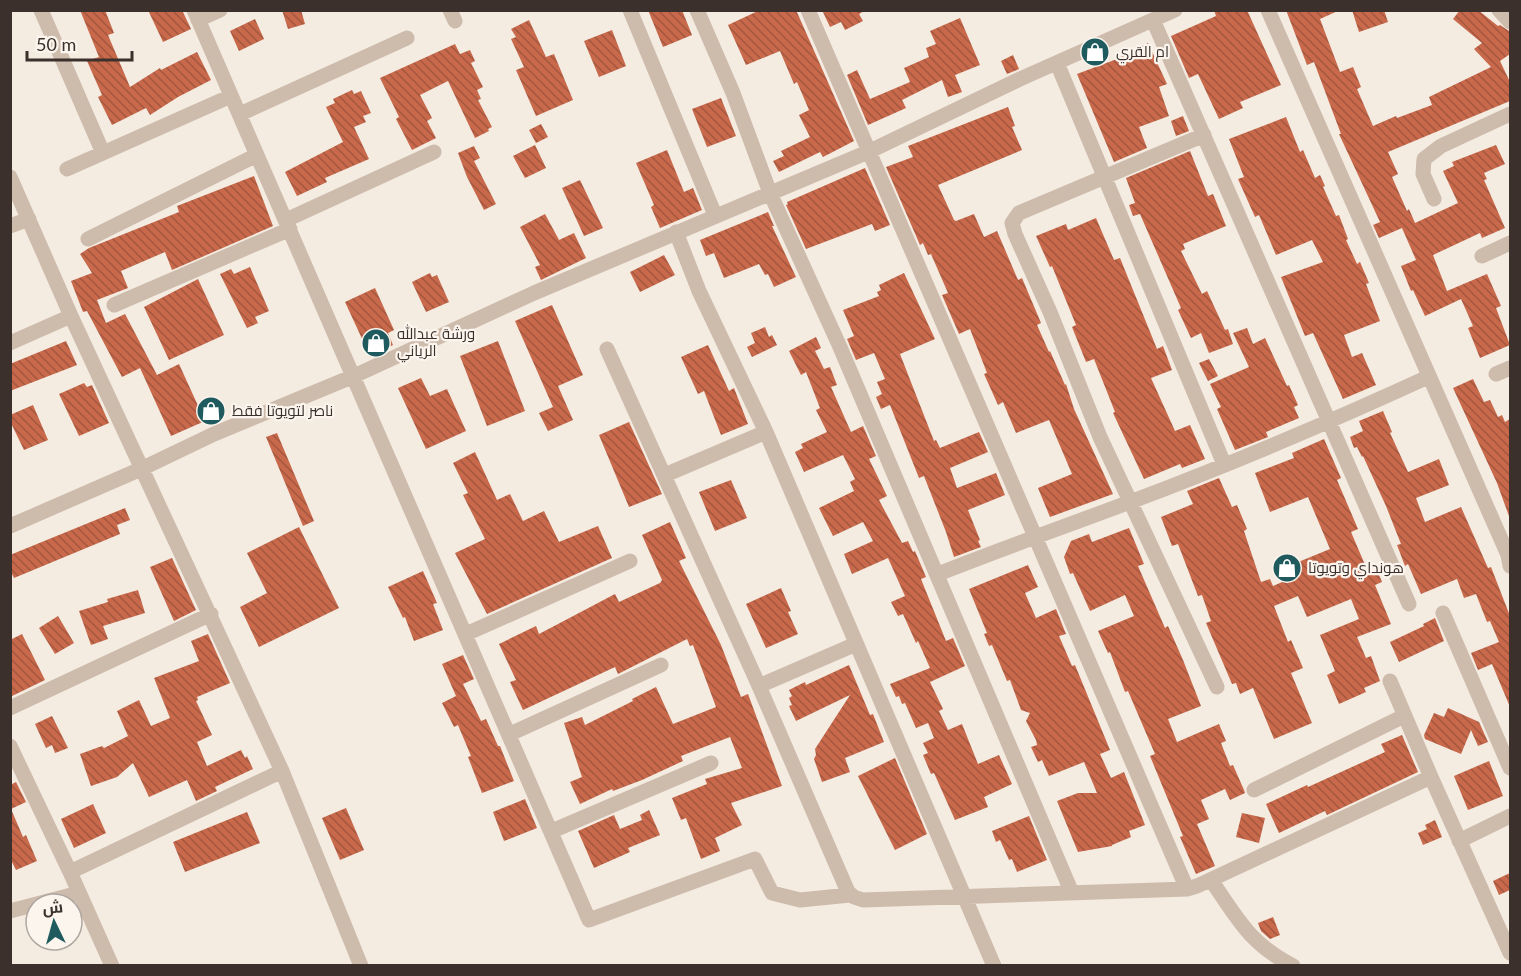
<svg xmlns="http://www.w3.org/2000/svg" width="1521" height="976" font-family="Lato,Cairo,sans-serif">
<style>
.building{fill:url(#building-back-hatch)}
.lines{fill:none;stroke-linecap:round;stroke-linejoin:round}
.minor{stroke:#cdbbac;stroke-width:15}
.labels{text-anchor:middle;stroke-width:4.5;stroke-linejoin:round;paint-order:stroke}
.poi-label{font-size:15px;fill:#3b302b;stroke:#fbf5ee;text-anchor:start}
</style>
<defs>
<pattern id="building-back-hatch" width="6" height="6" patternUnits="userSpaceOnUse" patternTransform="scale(1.5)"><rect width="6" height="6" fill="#c8694b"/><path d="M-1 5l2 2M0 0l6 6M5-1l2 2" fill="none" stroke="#a4573f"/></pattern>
</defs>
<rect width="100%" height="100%" fill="#f4ebe1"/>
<path class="building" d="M80,10H105L114,33L108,35L130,87L160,68L161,70L197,52L211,80L178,97L150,115L146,108L112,125L98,97L102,95L87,61L99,57Z
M148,10H182L191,29L163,42Z
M282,10H301L305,24L288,29Z
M648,10H682L692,35L663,47Z
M760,10H796L854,141L823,157L820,152L779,172L773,161L784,156L781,151L810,137L799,115L809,110L797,82L794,84L780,51L746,65L728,25Z
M822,10H866L859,14L863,21L845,30L841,22L830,27Z
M1214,10H1247L1281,85L1240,102L1243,108L1219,119L1198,74L1189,78L1171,36L1216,16Z
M1286,10H1340L1320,19L1340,72L1353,67L1361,87L1357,89L1373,126L1396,116L1397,118L1432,105L1429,97L1491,67L1474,49L1482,43L1453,19L1460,10H1478L1498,26L1500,25L1509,31L1510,54L1500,61L1510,82V101L1388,152L1398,174L1392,177L1407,211L1409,209L1415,223L1458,203L1443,171L1454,166L1452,162L1496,145L1505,164L1484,173L1487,179L1484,180L1505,228L1482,238L1480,233L1433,255L1447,291L1487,274L1501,306L1496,308L1510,345L1480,358L1468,328L1473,326L1461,299L1425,316L1413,290L1411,291L1401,266L1416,260L1402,228L1379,238L1373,225L1380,222L1339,134H1341L1314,62L1307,65Z
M1352,10H1384L1388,22L1359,32Z
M960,18L980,65L955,75L962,92L948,97L942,80L902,100L906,108L868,125L847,75L857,70L870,99L910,82L904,68L929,57L926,48L936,44L930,31Z
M255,19L264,39L239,51L230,31Z
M529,20L546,57L554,54L573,100L536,116L516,70L524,67L511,39L516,37L511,29Z
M612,30L626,66L599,77L584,41Z
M1148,43L1167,84L1159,87L1169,116L1139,127L1147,148L1114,162L1077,74L1117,59Z
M455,44L460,54L470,50L475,61L471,63L483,87L477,90L481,99L478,100L492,127L488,129L489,131L475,138L448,81L420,95L432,118L427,121L436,138L412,150L396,119L399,117L380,78Z
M1013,55L1019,69L1007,74L1001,61Z
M352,90L354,94L361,91L371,113L363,116L366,122L354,127L369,159L325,178L327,182L297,196L285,172L343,142L326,107L335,103L333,99Z
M721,98L736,136L707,147L692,109Z
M1008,107L1015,126L1012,127L1022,150L938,185L954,220L956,221L974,214L984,237L997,231L1018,280L1022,278L1041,323L1037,325L1049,352L1050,351L1065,385L1066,384L1074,409L1113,494L1050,517L1038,488L1072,474L1049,420L1016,433L1003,402L998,405L984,374L987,373L970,329L959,334L942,295L948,293L931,254L928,255L923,243L920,245L886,167L913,157L908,146Z
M1183,116L1189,131L1176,136L1171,121Z
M1286,117L1300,152L1303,150L1315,178L1320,175L1325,186L1323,187L1336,216L1339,215L1348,239L1346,240L1357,264L1360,262L1369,283L1366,284L1380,321L1344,335L1352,357L1362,353L1376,385L1343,399L1313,333L1305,336L1281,277L1323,262L1312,240L1276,255L1259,215L1255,217L1238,179L1244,177L1229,139Z
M541,124L548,137L536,143L529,130Z
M535,145L546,168L525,178L513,156Z
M474,146L480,158L474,161L496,204L484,210L467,177L458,153Z
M667,150L684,192L693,188L702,210L660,228L651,207L654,205L636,163Z
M1190,151L1208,196L1213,194L1226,226L1183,244L1185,249L1181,251L1202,294L1207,291L1225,330L1228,329L1233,344L1209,353L1201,333L1191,338L1178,310L1181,308L1140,214L1133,216L1129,205L1135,203L1126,178Z
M865,168L890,225L875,231L872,224L806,249L786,205L788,204L787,202Z
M254,176L273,226L172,270L165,252L121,271L128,288L97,300L106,323L125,314L157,375L179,364L205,421L171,436L140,368L122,377L87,311L83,312L71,281L92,273L80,254L89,248L179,212L177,206Z
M580,180L603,228L584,236L562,188Z
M768,212L774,226H772L796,277L774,287L768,274L765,275L759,264L724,278L714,253L706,256L700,240Z
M545,214L559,240L574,233L586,258L541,280L535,267L540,265L520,227Z
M1096,218L1114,260L1120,258L1157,349L1163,346L1172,370L1151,378L1175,431L1190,425L1205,459L1182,468L1180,464L1144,479L1113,413L1115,412L1094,359L1086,362L1072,327L1076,325L1052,266L1050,267L1036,236L1066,224L1068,230Z
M664,255L675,275L640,292L630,272Z
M250,267L269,311L255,317L258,323L247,328L220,274L231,269L234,274Z
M430,273L432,277L437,275L449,302L426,312L412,282Z
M904,273L935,339L900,354L934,441L936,440L940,448L979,432L988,452L950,468L957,488L996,473L1005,495L968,510L980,540L978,541L981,547L954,557L946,532L924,476L919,478L890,405L881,409L876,397L882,394L877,382L885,379L874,353L856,360L847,339L854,336L843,310L879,296L877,292L881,290L879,285Z
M198,279L224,335L169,360L144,307Z
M375,288L394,330L388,333L393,345L370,356L345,302Z
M552,305L583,375L558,386L573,420L548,431L539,413L553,407L515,321Z
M765,327L769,337L772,335L777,345L752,357L747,347L755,343L751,333Z
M1247,328L1253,344L1265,338L1287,386L1289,385L1298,405L1294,407L1299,418L1266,432L1268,437L1235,450L1217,409L1221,407L1210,384L1249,367L1233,333Z
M816,337L821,348L815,351L824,369L830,367L837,385L831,387L851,432L863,426L876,456L869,459L887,496L879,500L902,543L908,541L913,552L915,551L926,577L921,579L946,641L953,638L965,666L930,682L943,709L939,711L948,730L962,724L978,764L999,755L1012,784L984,797L988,807L955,820L934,773L931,774L923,755L928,753L923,743L934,738L928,723L916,728L905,703L902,704L899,696L896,697L890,684L930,668L918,641L916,643L903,614L898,616L891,602L905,596L888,558L852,574L844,554L873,541L863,522L833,536L819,508L854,491L850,482L855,479L843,455L804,472L795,452L803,448L801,444L827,432L816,410L820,408L806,372L801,375L789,351Z
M66,341L77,365L10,391V364Z
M498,341L525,411L487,426L460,356Z
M708,345L729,391L734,388L748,424L721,435L704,391L698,394L681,357Z
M1209,359L1218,376L1208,381L1199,363Z
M421,378L430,396L447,389L466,431L426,449L398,388Z
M1473,379L1484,402L1490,400L1498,417L1502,415L1505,422L1510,419V519L1497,483L1453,388Z
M84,383L87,387L92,385L109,423L79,436L59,394Z
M33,405L48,440L24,450L10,421V415Z
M1383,411L1392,432L1390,433L1408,472L1439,459L1449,485L1416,498L1425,522L1461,507L1488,568L1491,567L1510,616V707L1492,664L1478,670L1471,653L1499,642L1490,621L1487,622L1476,594L1464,598L1457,579L1421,594L1408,564L1405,566L1397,545L1401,544L1386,506L1363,456L1362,457L1357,447L1354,448L1350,437L1363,431L1359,421Z
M629,422L662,494L629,507L599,435Z
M277,433L314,521L303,526L266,437Z
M1324,439L1341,478L1337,480L1358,529L1351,532L1369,574L1377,570L1382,582L1375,585L1391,624L1357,637L1366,658L1371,656L1380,681L1364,688L1366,692L1339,704L1327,675L1335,671L1320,635L1359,619L1351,599L1307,617L1298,596L1274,606L1288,642L1291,640L1303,668L1291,673L1312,723L1274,739L1253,688L1240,694L1236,683L1232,684L1206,623L1211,621L1202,595L1198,596L1178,544L1172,546L1161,517L1193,504L1187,491L1219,478L1232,507L1237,505L1247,529L1244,531L1261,582L1270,579L1273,586L1296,576L1291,565L1330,549L1308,497L1270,512L1255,473L1294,458L1292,453Z
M475,452L497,500L510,494L523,521L544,511L559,542L598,526L612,558L487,614L455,553L485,539L463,495L468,493L453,463Z
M731,480L747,518L715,531L699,492Z
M125,508L130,520L117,525L120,534L14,578L10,570V555Z
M670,522L686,558L679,561L721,645L741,697L748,694L782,786L731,803L742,825L715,838L720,851L701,859L686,818L681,820L672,798L707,784L705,779L742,768L730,737L681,756L683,761L642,780L613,791L612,789L580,804L570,782L582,777L564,723L582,717L585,725L633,701L632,699L656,687L673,724L716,707L693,645L690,646L687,639L618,674L615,667L523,710L510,682L516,680L499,644L536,626L539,634L615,594L619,602L660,583L662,580L642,535Z
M299,527L339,608L259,647L240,607L267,593L247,553Z
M1129,528L1144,564L1138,566L1165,628L1168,626L1183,660L1201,706L1168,719L1177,742L1219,724L1226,741L1221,743L1230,766L1233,765L1244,790L1245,793L1230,800L1225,789L1201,800L1209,819L1197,824L1215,866L1196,874L1180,837L1183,836L1150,756L1155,754L1128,691L1125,692L1110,652L1108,653L1098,631L1134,616L1125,595L1090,611L1073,573L1070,574L1064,557L1071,541L1089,534L1092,542Z
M172,558L196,610L174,621L150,567Z
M1028,565L1038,587L1025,593L1036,618L1056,609L1066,634L1059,636L1072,666L1075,665L1110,750L1100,754L1111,778L1124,772L1145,825L1129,831L1131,837L1112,845V846L1078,852L1057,801L1078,793H1097L1084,762L1049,776L1042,760L1038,762L1031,747L1037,745L1036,740L1026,721L1030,713L1021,710L1010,680L1007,681L992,645L989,646L984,634L987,633L969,589Z
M423,571L437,603L433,604L443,630L414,641L405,617L403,618L388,587Z
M781,588L791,611L788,612L798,634L766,648L746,604Z
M138,590L145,613L103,626L108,639L91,645L79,611L108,602L107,599Z
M58,616L74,643L55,654L39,628Z
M1435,618L1444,641L1399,662L1390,642L1424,626L1423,624Z
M22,634L45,680L10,697V640Z
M208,634L230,683L197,697L198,700L196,701L212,735L197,742L207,766L241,750L245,758L247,756L253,769L215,787L217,791L196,801L187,780L149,797L133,763L117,777L91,786L80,754L102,746L104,748L128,736L117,711L139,700L151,726L170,718L154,678L199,661L191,641Z
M463,655L474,679L463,684L481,721L486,719L498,746H500L514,781L482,793L468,757L471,756L458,725L454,727L442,703L456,696L442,664Z
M849,665L870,715L873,714L884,742L845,758L850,772L822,782L814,759L816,755L815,749L850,695L796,721L789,706L792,705L789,698L792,696L789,690L805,682L806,685Z
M1448,708L1479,722L1488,742L1478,746L1471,730L1461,754L1425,739L1424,735L1434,713L1444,717Z
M52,716L68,748L55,753L52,745L46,748L35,724Z
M1402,735L1418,772L1327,815L1325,811L1279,833L1266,804L1307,785L1308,787L1385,752L1381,744Z
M895,758L927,834L895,850L858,776Z
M1489,761L1503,796L1468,810L1454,776Z
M16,782L26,802L11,809L23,837L26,835L37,861L16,870L10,858V785Z
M525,799L537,828L504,841L493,812Z
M93,804L106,833L74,848L61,819Z
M346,808L364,850L340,860L322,818Z
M649,810L660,835L628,848L630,852L594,868L578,831L614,815L620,829L642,820L640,815Z
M247,812L260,843L185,872L173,842Z
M1242,813L1265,818L1259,843L1236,837Z
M1029,816L1047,860L1017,872L1012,859L1009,860L1000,840L996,842L992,831Z
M1435,820L1442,837L1423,845L1418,833L1427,829L1425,825Z
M1510,873V890L1499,895L1493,881Z
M1273,917L1280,935L1270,939L1261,931L1258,923Z"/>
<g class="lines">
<path class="minor" d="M41,10L103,153
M194,10L589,920L755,859L772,893L800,900L850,895
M450,10L455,21
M630,10L715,215
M697,10L733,93L770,193L840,347L1072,893
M808,10L1187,889
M1268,10L1508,555L1510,566
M1499,10L1510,22
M198,20L220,10
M1153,20L1409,604
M1057,63L1224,464
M240,114L407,38
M1204,135L1019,213L1012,223L1015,234L1050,312L1100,437L1217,687
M67,169L231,96
M10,177L71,316L282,771L361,966
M1434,199L1423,174L1424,159L1441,146L1510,114
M286,220L434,152
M10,226L29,219
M676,232L699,291L766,432L994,966
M88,239L257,155
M1482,256L1510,243
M114,305L290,229
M10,343L71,316
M607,349L759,686L848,892L854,897L863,900L1187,889L1197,886L1431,777
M1496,374L1510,368
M665,475L766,432
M10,526L141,469L214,434L354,376L534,293L868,152L1020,79L1175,10
M938,574C1001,549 1066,526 1130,502C1231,464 1330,422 1428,377
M1443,613L1510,768
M466,634L630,561
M1390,681L1431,777L1510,953
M759,686L856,644
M10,708L211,614
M510,734L661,665
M10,746L70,872L112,966
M1254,790L1404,716
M552,831L711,763
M1459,841L1510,816
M70,872L282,771
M1211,880C1238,919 1249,943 1293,966
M10,911L79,893"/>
</g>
<defs>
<g id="shop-disc" transform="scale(1.5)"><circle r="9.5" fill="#1f5a5e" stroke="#fbf5ee"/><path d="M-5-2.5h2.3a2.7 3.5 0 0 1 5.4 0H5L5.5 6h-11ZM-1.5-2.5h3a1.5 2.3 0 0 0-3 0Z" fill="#fff"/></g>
</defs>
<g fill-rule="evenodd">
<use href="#shop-disc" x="1095" y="52"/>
<use href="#shop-disc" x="376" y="343"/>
<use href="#shop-disc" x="211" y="411"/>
<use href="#shop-disc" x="1287" y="568"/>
</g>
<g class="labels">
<g class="poi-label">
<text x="1116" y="57">ام القري</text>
<text x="397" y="339">ورشة عبدالله<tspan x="397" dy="17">الرياني</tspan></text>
<text x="232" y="416">ناصر لتويوتا فقط</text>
<text x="1308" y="573">هونداي وتويوتا</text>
</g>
</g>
<rect width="1521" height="976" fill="none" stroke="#3b302b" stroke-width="24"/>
<g transform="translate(54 922) rotate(355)"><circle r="28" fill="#fbf5ee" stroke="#aea6a0" stroke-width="1.5"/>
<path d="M0-4.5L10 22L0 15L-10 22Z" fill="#1f5a5e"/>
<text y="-9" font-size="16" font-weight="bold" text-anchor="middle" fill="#3b302b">ش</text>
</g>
<path d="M27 51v9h105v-9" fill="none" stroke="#3b302b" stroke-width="3"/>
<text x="36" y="51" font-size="18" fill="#3b302b" stroke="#fbf5ee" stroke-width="4.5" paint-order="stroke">50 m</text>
</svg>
